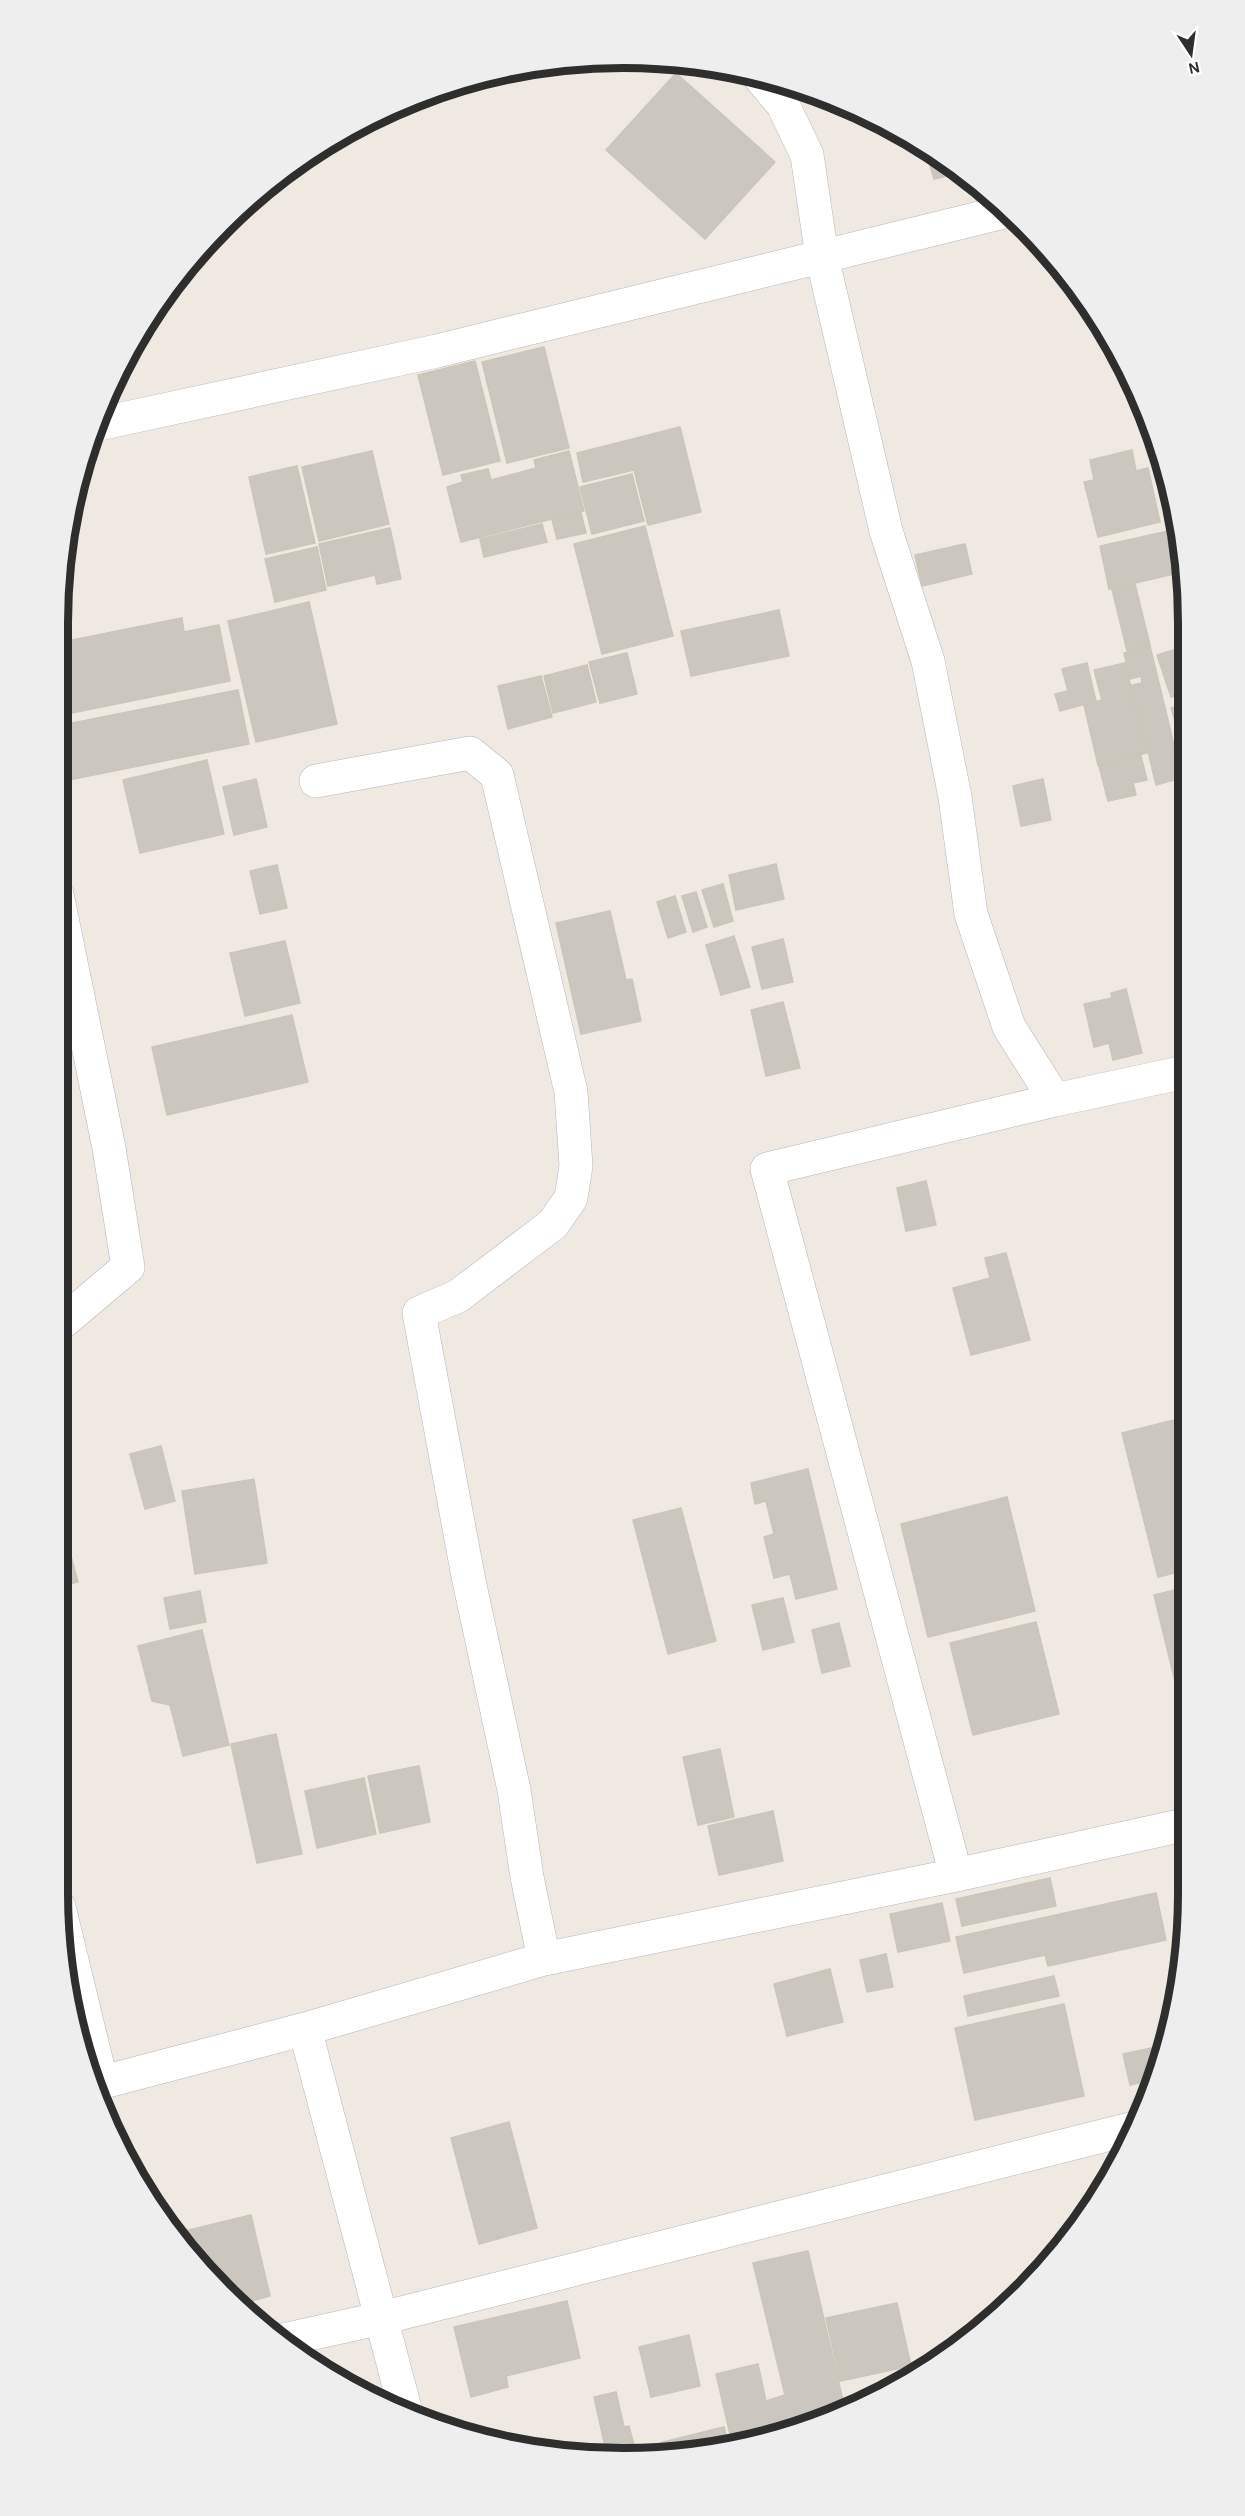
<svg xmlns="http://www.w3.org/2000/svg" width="1245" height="2516" font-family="Karla,sans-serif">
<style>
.building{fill:#cbc7bf;stroke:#cbc5ba;stroke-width:1.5}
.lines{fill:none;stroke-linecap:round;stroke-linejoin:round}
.street-casing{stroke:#b4b7c1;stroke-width:34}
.street{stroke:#fff;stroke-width:33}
.rim{fill:none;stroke:#2e2e2e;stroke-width:8}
</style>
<rect width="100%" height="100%" fill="#efe9e1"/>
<path class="building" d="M676,73L775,162L705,239L606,150Z
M926,151L963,172L934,179Z
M544,347L569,448L507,463L482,362Z
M475,361L500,461L443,475L418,375Z
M680,427L701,512L648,525L634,470L583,482L577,453Z
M1132,450L1136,471L1148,468L1160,522L1098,537L1084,482L1094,480L1090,460Z
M372,451L389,524L319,541L302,467Z
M569,451L584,511L461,542L447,487L463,482L461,475L488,469L491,480L536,468L534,460Z
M297,466L315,543L266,554L249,477Z
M632,474L644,521L592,534L580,487Z
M581,513L586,533L557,539L552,520Z
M542,524L547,542L484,557L480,539Z
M645,526L673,636L602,654L574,544Z
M390,528L401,579L377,584L375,575L328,586L319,544Z
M1178,529L1183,548V572L1109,589L1100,546Z
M965,544L972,574L922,586L915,555Z
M317,547L326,590L275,602L265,559Z
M1135,584L1150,645L1127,651L1112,589Z
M309,602L337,724L256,742L228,621Z
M779,610L789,656L691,676L681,631Z
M182,618L184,632L219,625L230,681L57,716V643Z
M1150,646L1182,778L1156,785L1132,685L1142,683L1141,676L1130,679L1124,653Z
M1183,647L1184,693L1171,697L1157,655Z
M627,653L637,694L600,703L589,662Z
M1087,663L1096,701L1060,711L1055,694L1068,691L1062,669Z
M1125,663L1147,753L1098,765L1084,705L1102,700L1094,670Z
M587,665L596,702L553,713L544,676Z
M541,676L552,717L508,729L498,686Z
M238,690L249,744L68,780L57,726Z
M1184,704V749L1171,708Z
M1141,756L1147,780L1133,783L1136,795L1108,801L1099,766Z
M207,760L224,834L140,853L123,780Z
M256,779L267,827L234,835L223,787Z
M1043,779L1051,820L1021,826L1013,786Z
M776,864L784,899L736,910L729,875Z
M277,865L287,908L260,914L250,871Z
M723,884L733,921L714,927L702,890Z
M696,892L707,927L693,932L682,896Z
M675,896L686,932L668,938L657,902Z
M610,911L626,980L632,979L641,1021L581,1034L556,923Z
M734,936L750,987L721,995L706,945Z
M783,939L793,982L762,989L752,947Z
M285,941L300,1003L245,1016L230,953Z
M1126,989L1142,1053L1113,1060L1109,1043L1094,1047L1084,1004L1112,998L1111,993Z
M783,1002L800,1068L766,1076L751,1010Z
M292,1015L308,1082L167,1115L152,1047Z
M926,1181L936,1225L906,1231L897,1188Z
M1006,1253L1030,1340L971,1355L953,1288L990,1278L985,1258Z
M1186,1417L1187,1570L1158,1577L1122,1433Z
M161,1446L175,1501L145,1509L130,1454Z
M808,1469L837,1589L796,1599L790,1574L774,1578L764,1537L774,1534L766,1501L755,1504L751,1483Z
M254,1479L267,1563L195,1574L182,1491Z
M1007,1497L1035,1611L928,1637L901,1524Z
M681,1508L716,1641L668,1654L633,1520Z
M64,1530L78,1582L57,1587V1531Z
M1187,1587V1731L1154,1595Z
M200,1591L206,1622L170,1629L164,1598Z
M783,1598L794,1642L763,1650L752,1605Z
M1036,1622L1059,1714L973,1735L950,1643Z
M839,1623L850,1666L822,1673L812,1630Z
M202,1630L229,1745L183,1756L170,1705L152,1701L138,1646Z
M62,1713L70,1747L57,1750V1714Z
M276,1734L302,1854L257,1863L231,1744Z
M720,1749L734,1817L698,1825L683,1757Z
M419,1766L430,1822L380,1833L368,1776Z
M364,1778L376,1834L317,1848L305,1791Z
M773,1811L783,1861L719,1875L708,1826Z
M1050,1878L1056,1906L962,1926L956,1899Z
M1156,1893L1166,1940L1048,1966L1045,1955L964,1973L956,1937Z
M942,1903L950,1941L898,1952L890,1914Z
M886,1954L893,1987L867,1992L860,1960Z
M830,1969L843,2022L787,2036L774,1984Z
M1054,1976L1059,1996L968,2016L964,1996Z
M1064,2004L1084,2096L975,2120L955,2028Z
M1165,2045L1154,2079L1130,2085L1123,2054Z
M509,2122L537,2228L479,2244L451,2138Z
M251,2215L270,2296L243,2303L173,2234Z
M808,2251L845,2409L732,2443L716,2374L758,2364L766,2401L785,2395L753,2263Z
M567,2301L580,2358L506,2376L508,2387L471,2397L454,2327Z
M897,2303L911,2366L840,2381L826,2318Z
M689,2335L700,2386L651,2397L639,2347Z
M935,2362L909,2378L907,2368Z
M616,2392L624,2427L629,2426L635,2449L724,2427L728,2444L697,2454L606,2451L594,2397Z"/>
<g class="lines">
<g class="street-casing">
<path id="street" d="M758,75L783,105L807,155L822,257L886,531L928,661L955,797L971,914L1009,1027L1055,1100L1185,1072
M94,425L437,351L1004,212
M316,781L470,753L497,775L571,1092L576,1166L571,1198L553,1224L458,1296L419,1313L468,1576L514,1790L527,1877L544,1959
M57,1327L128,1267L109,1148L57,894
M956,1875L767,1169L1055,1100
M59,1907L102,2084
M305,2029L407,2416
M92,2085L305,2029L544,1959L956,1875L1188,1824
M283,2340L382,2318L1134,2128"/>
</g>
<use href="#street" class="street"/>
</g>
<path d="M0 0H1245V2516H0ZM623 68H623A555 555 0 0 1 1178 623V1893A555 555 0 0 1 623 2448H623A555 555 0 0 1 68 1893V623A555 555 0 0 1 623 68Z" fill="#eee" fill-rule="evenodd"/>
<path class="rim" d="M623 68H623A555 555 0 0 1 1178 623V1893A555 555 0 0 1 623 2448H623A555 555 0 0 1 68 1893V623A555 555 0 0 1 623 68Z"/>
<g transform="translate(1191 54) rotate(167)" stroke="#ffffff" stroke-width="4.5" paint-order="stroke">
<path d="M0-4.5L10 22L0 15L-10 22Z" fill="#2e2e2e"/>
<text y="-9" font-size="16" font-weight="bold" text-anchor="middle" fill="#2e2e2e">N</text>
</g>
</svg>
